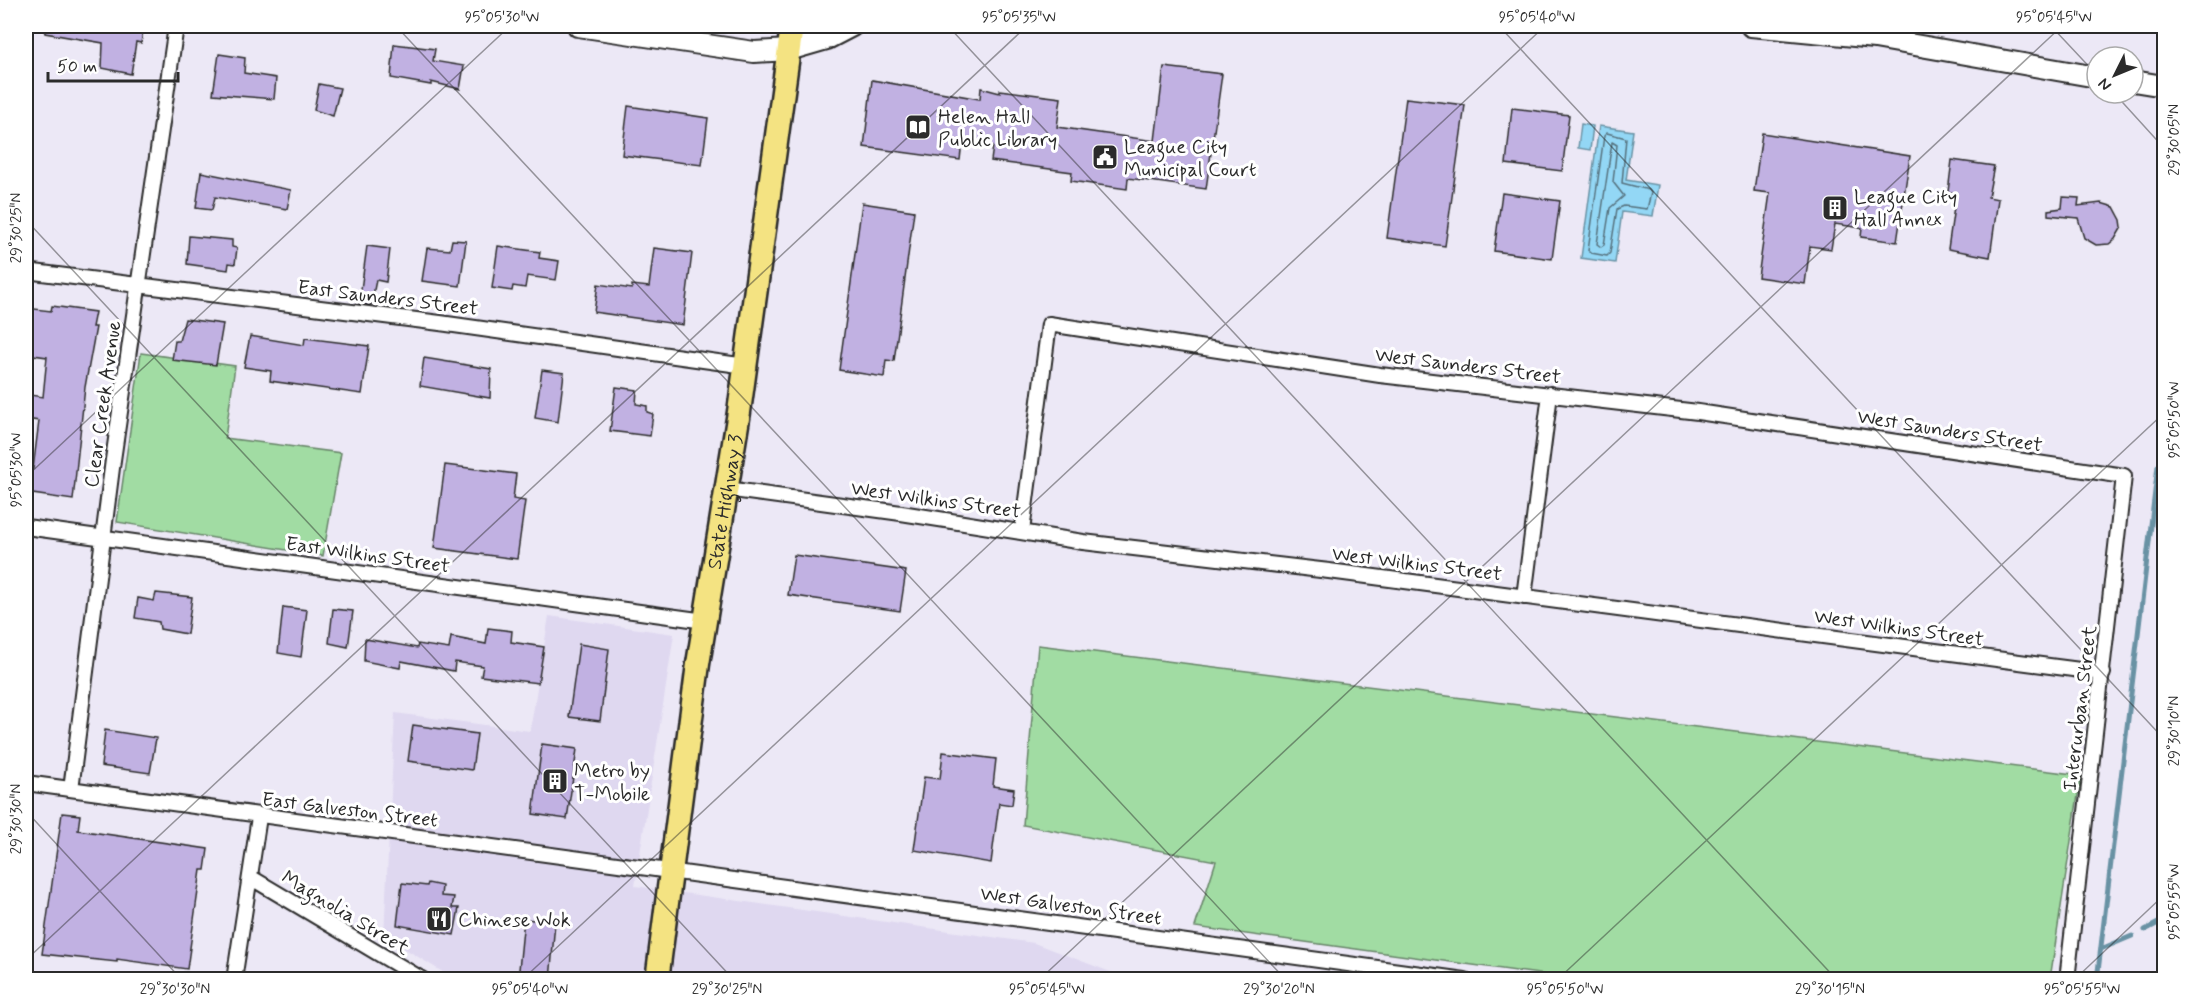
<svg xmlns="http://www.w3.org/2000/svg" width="2190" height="1005" font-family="Mynerve,sans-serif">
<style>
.built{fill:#dfd8f0}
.green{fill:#a1dca3;stroke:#668467;stroke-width:1.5}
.water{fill:#93d7f5;stroke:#6992a4;stroke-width:1.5}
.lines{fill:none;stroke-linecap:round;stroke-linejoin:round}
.shore{stroke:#55707c;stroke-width:1.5}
.stream{stroke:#6992a4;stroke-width:5}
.building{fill:#c1b1e2;stroke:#2b2b2b;stroke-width:1.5}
.street-casing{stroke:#2b2b2b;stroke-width:18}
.secondary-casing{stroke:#2b2b2b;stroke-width:24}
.primary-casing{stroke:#2b2b2b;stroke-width:27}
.street{stroke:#fff;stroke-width:14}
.secondary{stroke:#fff;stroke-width:20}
.primary{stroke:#f4e382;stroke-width:22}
.ticks{fill:none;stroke:#2b2b2b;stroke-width:1.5;stroke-opacity:0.45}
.labels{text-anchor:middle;stroke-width:6;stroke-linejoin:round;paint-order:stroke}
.poi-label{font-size:20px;fill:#2b2b2b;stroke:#fff;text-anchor:start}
.street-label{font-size:20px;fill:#2b2b2b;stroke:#fff}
.neatline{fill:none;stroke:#2b2b2b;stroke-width:2}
.ticks-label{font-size:15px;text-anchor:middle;fill:#2b2b2b}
</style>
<rect width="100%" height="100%" fill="#ece8f6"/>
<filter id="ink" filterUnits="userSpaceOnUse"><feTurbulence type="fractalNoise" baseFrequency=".0167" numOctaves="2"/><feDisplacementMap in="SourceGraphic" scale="12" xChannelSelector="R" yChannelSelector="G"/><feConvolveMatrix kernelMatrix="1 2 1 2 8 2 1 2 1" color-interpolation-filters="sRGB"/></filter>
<g filter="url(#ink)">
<path class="built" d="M549,616L674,634L635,886L1034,943L1129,979H454L384,936L395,713L530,731Z"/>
<path class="green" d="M141,353L235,366L225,438L341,453L323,556L117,522Z
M1038,645L2081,775L2050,979L1583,980L1195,927L1216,861L1023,825Z"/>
<path class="water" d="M1581,124L1593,126L1590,150L1578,148Z
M1599,126L1633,131L1626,180L1658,185L1653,216L1622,212L1615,263L1581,258Z"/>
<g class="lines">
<path class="shore" d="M1607,133L1626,138L1622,183L1649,190L1651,193L1647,209L1624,206L1617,209L1610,253L1607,256L1591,253L1588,250L1604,136Z
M1612,142L1617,145L1613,182L1624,196L1610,208L1604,245L1601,247L1597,244Z"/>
<path class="stream" d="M2145,930L2164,920
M2101,949L2132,936
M2097,980L2158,466"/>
</g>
<path class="building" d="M45,26H144L141,43L136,42L131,74L102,68L103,43L45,33Z
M394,44L435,49L433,61L464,66L460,89L431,82V85L391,78Z
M219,54L245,58L244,73L276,78L274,99L213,94Z
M1164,67L1222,74L1206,189L1128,178L1127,189L1071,181L1072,172L991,161L993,146L962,142L960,160L864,147L872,80L980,99L981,88L1000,93V90L1061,98L1057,127L1155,141Z
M319,84L340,88L333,116L314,110Z
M1406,98L1465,105L1445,246L1387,238Z
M628,106L708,118L702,165L622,155Z
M1512,108L1569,115L1562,171L1506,164Z
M1762,133L1910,156L1897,242L1861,237L1862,228L1835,224L1831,249L1810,246L1805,284L1758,277L1770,193L1754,191Z
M1952,160L1994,166L1988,197L1998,199L1990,257L1948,249L1956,193L1948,192Z
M201,172L291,190L287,209L215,197L212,210L196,208Z
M1502,193L1560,201L1552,259L1494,251Z
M2063,197L2079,198L2078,206L2101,203L2114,207L2121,220L2122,227L2115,239L2109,244L2096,245L2084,238L2078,218L2048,215V210L2062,208Z
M862,203L914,211L894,361L886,360L884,377L839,370Z
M189,236L232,240V247L237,248L235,264L229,263L228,270L187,264Z
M452,240L466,241L460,286L422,281L427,248L450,250Z
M367,246L390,249L386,282L376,280L371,305L359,304Z
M498,246L540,252L539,258L559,261L556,280L527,276L525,288L513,286L512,291L492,288Z
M654,248L692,253L683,325L594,312L598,284L632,289V285L649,287Z
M52,306L95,312L92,327H96L85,387L73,500L26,493V468L33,469L39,421L26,419L30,395L43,397L47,357L26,354V308L51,311Z
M185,319L223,324L216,365L172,360L175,341H179Z
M250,336L304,345L305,338L369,346L362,394L270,381L271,371L244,367Z
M424,358L491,369L490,398L420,386Z
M542,370L564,373L558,422L535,418Z
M616,387L637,390L636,404L647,406V412L653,414L650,436L610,431Z
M445,465L516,474L513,499L525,501L517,559L434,548Z
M794,555L906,571L900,611L788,595Z
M156,593L192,597L187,634L160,629L159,622L135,618L138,598L154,601Z
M283,607L307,610L301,657L278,653Z
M333,609L353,611L348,647L329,643Z
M488,628L512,631L511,642L544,647L538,683L481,676L483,666L455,662L454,671L401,661L400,668L364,661L365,639L417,648L418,644L449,649L451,637L486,644Z
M579,644L609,649L600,721L569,717Z
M413,725L477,734L472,770L408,761Z
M105,730L156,738L150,773L101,766Z
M542,744L577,749L567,819L533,814Z
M943,752L996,759L993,786L1014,789L1012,805L999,803L991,863L914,850L924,777L940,779Z
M62,813L80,815L78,830L208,849L205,870H201L187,969L117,959V962L42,954Z
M402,883L427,886L428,883L442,886L441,896L454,897L452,908H459L454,935L397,925Z
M524,919L555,922L550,980H518Z"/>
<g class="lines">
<g class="street-casing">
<path id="street" d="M26,271L440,323L746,366
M726,489L901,513L1083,542L1329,571L2103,673
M26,527L705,621
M1022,531L1049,324L1380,375L1698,412L2124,476L2067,980
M1524,597L1550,394
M26,783L1465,980
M71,789L113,460L176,26
M250,877L423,980
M234,980L259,817"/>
</g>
<g class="secondary-casing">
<path id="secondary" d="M578,26L754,52L789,50L827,39L852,26
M1751,26L1875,38L2097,77
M2133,81L2164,86"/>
</g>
<g class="primary-casing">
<g id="primary">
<path id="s1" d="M657,980L698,664L739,412L792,26"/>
</g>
</g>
<use href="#street" class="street"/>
<use href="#secondary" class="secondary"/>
<use href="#primary" class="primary"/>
</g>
</g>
<path class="ticks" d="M396,26L1286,980M948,26L1837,980M1499,26L2164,739M2051,26L2097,75M2114,93L2164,148M26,220L734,980M26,477L510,26M26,811L182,980M26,960L1027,26M522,980L1545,26M1039,980L2062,26M1557,980L2164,413M2074,980L2164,895"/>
<defs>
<g id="library-square" transform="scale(1.35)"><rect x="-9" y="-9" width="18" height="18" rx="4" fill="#2b2b2b" stroke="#fff"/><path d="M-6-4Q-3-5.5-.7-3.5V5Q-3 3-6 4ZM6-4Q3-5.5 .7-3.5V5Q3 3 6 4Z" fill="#fff"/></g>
<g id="civic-square" transform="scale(1.35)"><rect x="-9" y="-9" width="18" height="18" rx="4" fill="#2b2b2b" stroke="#fff"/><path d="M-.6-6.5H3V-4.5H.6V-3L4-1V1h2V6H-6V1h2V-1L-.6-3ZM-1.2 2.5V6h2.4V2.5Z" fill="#fff"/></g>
<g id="building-square" transform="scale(1.35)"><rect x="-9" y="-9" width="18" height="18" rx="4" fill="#2b2b2b" stroke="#fff"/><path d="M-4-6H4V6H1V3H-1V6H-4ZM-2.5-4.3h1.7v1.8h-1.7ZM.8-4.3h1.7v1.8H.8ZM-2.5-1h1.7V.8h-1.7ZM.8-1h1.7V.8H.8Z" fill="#fff"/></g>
<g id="restaurant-square" transform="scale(1.35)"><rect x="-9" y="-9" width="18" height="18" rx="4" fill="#2b2b2b" stroke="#fff"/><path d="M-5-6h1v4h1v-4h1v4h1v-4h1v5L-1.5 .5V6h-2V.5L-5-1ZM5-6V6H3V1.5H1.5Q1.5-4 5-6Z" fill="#fff"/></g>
</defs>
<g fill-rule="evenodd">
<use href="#library-square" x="918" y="127"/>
<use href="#civic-square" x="1105" y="157"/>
<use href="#building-square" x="1835" y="208"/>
<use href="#building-square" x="555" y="781"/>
<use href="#restaurant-square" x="439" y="919"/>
</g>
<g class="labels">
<g class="poi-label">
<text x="938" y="123">Helen Hall<tspan x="938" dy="23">Public Library</tspan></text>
<text x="1124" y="153">League City<tspan x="1124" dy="23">Municipal Court</tspan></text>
<text x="1854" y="203">League City<tspan x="1854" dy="23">Hall Annex</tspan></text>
<text x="574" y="777">Metro by<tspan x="574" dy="23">T-Mobile</tspan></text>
<text x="458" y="926">Chinese Wok</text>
</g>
<g class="street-label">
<text transform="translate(388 297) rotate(7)" y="7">East Saunders Street</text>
<text transform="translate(1468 365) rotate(7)" y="7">West Saunders Street</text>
<text transform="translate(102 404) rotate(-82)" y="7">Clear Creek Avenue</text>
<text transform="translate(1950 430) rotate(9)" y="7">West Saunders Street</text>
<text transform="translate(936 499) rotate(8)" y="7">West Wilkins Street</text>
<text dy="7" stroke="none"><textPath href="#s1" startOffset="483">State Highway 3</textPath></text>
<text transform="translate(368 554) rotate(8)" y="7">East Wilkins Street</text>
<text transform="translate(1417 563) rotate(7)" y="7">West Wilkins Street</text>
<text transform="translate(1899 627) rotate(8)" y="7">West Wilkins Street</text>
<text transform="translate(2079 708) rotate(-83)" y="7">Interurban Street</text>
<text transform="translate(350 809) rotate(7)" y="7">East Galveston Street</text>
<text transform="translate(1071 905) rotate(8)" y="7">West Galveston Street</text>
<text transform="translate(346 912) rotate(31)" y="7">Magnolia Street</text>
</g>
</g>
<rect width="2190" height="1005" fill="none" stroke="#fff" stroke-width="66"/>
<g transform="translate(2115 75) rotate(227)"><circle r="28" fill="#ffffff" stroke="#aaaaaa" stroke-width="1.5"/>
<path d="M0-4.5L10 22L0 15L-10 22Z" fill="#2b2b2b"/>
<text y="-9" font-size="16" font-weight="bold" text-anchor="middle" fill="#2b2b2b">N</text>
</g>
<path d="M48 72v9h130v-9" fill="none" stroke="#2b2b2b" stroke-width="3"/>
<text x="57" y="72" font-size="18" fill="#2b2b2b" stroke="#ffffff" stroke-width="4.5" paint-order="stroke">50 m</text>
<rect x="33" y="33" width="2124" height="939" class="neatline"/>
<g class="ticks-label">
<text x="502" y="22">95°05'30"W</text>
<text x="1019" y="22">95°05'35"W</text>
<text x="1537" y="22">95°05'40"W</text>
<text x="2054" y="22">95°05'45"W</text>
<text transform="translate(2174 140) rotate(-90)" y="5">29°30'05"N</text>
<text transform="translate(16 228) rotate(-90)" y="5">29°30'25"N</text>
<text transform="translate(2174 420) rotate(-90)" y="5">95°05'50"W</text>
<text transform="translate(16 470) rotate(-90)" y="5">95°05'30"W</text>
<text transform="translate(2174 731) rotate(-90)" y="5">29°30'10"N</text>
<text transform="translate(16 819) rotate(-90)" y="5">29°30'30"N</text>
<text transform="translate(2174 902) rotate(-90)" y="5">95°05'55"W</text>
<text x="175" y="994">29°30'30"N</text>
<text x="530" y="994">95°05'40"W</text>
<text x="727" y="994">29°30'25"N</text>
<text x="1047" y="994">95°05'45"W</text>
<text x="1279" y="994">29°30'20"N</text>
<text x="1565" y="994">95°05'50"W</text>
<text x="1830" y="994">29°30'15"N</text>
<text x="2082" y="994">95°05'55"W</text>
</g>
</svg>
